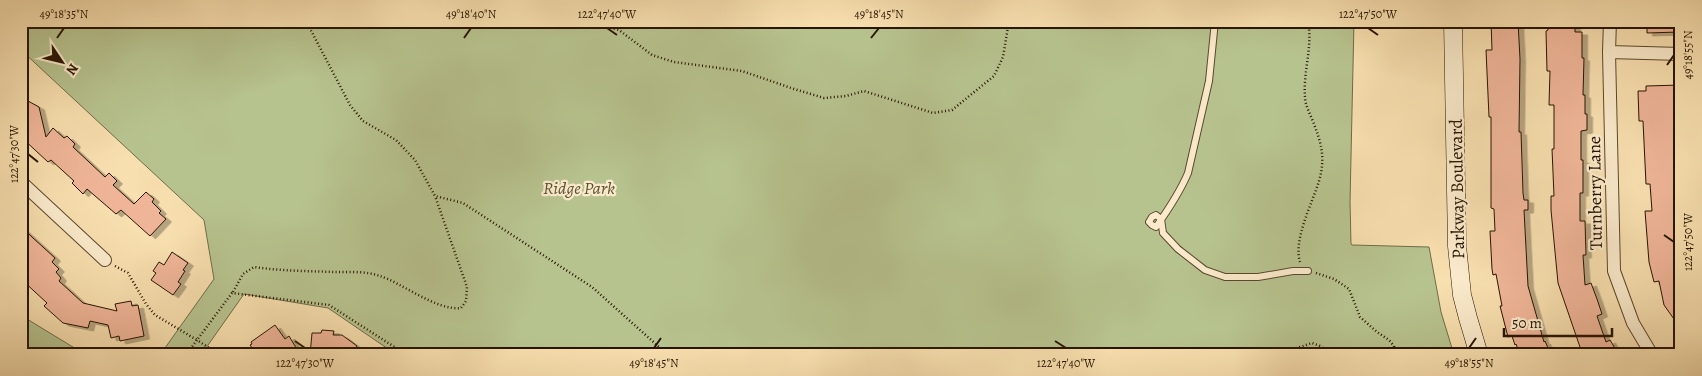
<svg xmlns="http://www.w3.org/2000/svg" width="1702" height="376" font-family="Alegreya,serif">
<style>
.green{fill:#b7c38f;stroke:#706c48}
.building{fill:#efb598;stroke:#281500;filter:url(#shadow)}
.lines{fill:none;stroke-linecap:round;stroke-linejoin:round}
.lane-casing{stroke:#5c482c;stroke-width:8}
.street-casing{stroke:#5c482c;stroke-width:14}
.secondary-casing{stroke:#281500;stroke-width:19}
.path{stroke:#281500;stroke-width:2.5;stroke-dasharray:1 2.5;stroke-linecap:butt}
.lane{stroke:#faeacb;stroke-width:6}
.street{stroke:#faeacb;stroke-width:12}
.secondary{stroke:#faeacb;stroke-width:18}
.ticks{fill:none;stroke:#281500;stroke-width:2}
.labels{text-anchor:middle;stroke-width:4.5;stroke-linejoin:round;paint-order:stroke}
.park-label{font-size:18px;font-style:italic;fill:#5a5232;stroke:#faeacb}
.street-label{font-size:18px;fill:#281500;stroke:#faeacb}
.neatline{fill:none;stroke:#281500;stroke-width:2}
.ticks-label{font-size:12px;text-anchor:middle;fill:#281500}
</style>
<defs>
<filter id="shadow"><feDropShadow dx="5.5" dy="3" stdDeviation="0" flood-color="#0004"/></filter>
</defs>
<rect width="100%" height="100%" fill="#f8dfaf"/>
<filter id="stains"><feTurbulence type="fractalNoise" baseFrequency=".004" numOctaves="4"/><feColorMatrix values="0 0 0 0 .2 0 0 0 0 .09 0 0 0 0 .02 0 0 0 .5 -.17"/></filter>
<radialGradient id="worn" r=".72"><stop offset=".6" stop-color="#630" stop-opacity="0"/><stop offset="1" stop-color="#630" stop-opacity=".3"/></radialGradient>
<path class="green" d="M21,21H1354L1350,202L1351,244L1352,245L1429,247L1441,312L1454,355H397L328,308L244,294L201,355H160L214,279L204,220L21,50Z
M21,315L22,316L86,355H21Z"/>
<path class="building" d="M1491,21H1518L1520,59L1519,132H1521L1523,193L1524,200H1528V210H1524L1528,286L1544,342L1545,341L1551,355H1520L1516,344L1515,345L1512,336L1508,337L1500,306H1502L1496,274L1493,275L1492,269L1490,231H1495L1494,209L1491,208V117H1489L1486,50H1492Z
M1647,21H1679V32L1647,33Z
M1548,22H1562V25H1575V32H1582V58H1584L1583,95H1585V114H1587V130L1581,131V160H1583V193H1580V221H1585L1586,255H1583L1585,285L1591,283L1597,299L1602,314L1597,316L1606,342L1610,340L1619,355H1585L1581,350L1558,283L1551,210V196H1554L1552,149H1554V105H1549L1550,71H1547L1546,31L1548,30Z
M1681,85V122H1677L1675,163L1676,199H1677L1679,228H1681V329L1664,305L1659,281L1654,282L1649,262L1645,211H1652L1650,184H1646L1643,121H1639L1638,91H1646V86Z
M28,101L39,107L46,137L53,128L64,138L67,136L75,144L73,147L105,177L109,173L117,181L113,185L134,204L146,192L154,199L152,202L161,211L159,213L166,219L150,236L121,210L116,214L87,189L83,194L72,183L74,181L51,160L48,162L21,137V108Z
M21,227L55,258L52,262L59,269L56,272L61,278L59,281L83,303L117,311L115,304L131,301L132,306L138,305L144,336L120,341L119,336L111,338L108,325L90,321L88,328L63,323L44,306L47,303L21,279Z
M172,252L188,263L183,270L185,271L178,282L181,284L173,295L151,280L156,273L153,271L159,262L164,265Z
M275,325L285,339L289,336L298,351L292,355H257L250,345L252,344L251,342Z
M322,330L334,331L333,335H342L357,346L351,355H310L312,333H321Z"/>
<g class="lines">
<g class="lane-casing">
<path id="lane" d="M1161,219L1156,215L1152,217L1149,222L1152,225L1156,227C1168,210 1180,192 1188,173L1209,81L1215,21
M1161,219L1163,233L1178,249L1205,270L1225,277H1258L1293,271H1308"/>
</g>
<g class="street-casing">
<path id="street" d="M1610,21L1609,52L1614,271L1633,323L1652,355
M1609,52L1681,54
M21,182L105,260"/>
</g>
<g class="secondary-casing">
<path id="secondary" d="M1453,21L1457,246L1462,295L1468,318L1479,355"/>
</g>
<path class="path" d="M306,21L350,105L363,121L396,140L415,160L435,196L463,203L592,287L668,355
M587,21L619,30L652,55L674,62L742,71L794,89L824,98L846,96L864,91L933,113L952,110L994,76L1003,57L1009,21
M1300,262C1293,240 1312,204 1319,181C1326,157 1321,142 1312,119C1309,112 1305,104 1305,97C1303,71 1313,47 1308,21
M115,266L128,273L146,304L155,315L197,340L232,293L329,305L407,355
M1316,273L1334,279L1349,289L1360,317L1377,332L1389,340L1394,346L1395,355
M233,292L243,274L254,267C281,271 308,271 334,272C349,272 366,271 380,276C402,283 437,311 461,308L466,301L467,287L435,196
M186,355L197,340L220,355
M1276,355L1312,343L1320,346L1333,355"/>
<use href="#lane" class="lane"/>
<use href="#street" class="street"/>
<use href="#secondary" class="secondary"/>
</g>
<path class="ticks" d="M607,28L617,35M1368,28L1378,35M57,38L64,28M464,38L471,28M871,38L879,28M1667,65L1674,55M28,154L38,162M1664,235L1674,242M295,341L305,348M1055,341L1066,348M654,348L661,338M1469,348L1476,338"/>
<g class="labels">
<g class="park-label">
<text x="579" y="194">Ridge Park</text>
</g>
<g class="street-label">
<text transform="translate(1457 189) rotate(-91)" y="6">Parkway Boulevard</text>
<text transform="translate(1595 193) rotate(-91)" y="6">Turnberry Lane</text>
</g>
</g>
<rect width="1702" height="376" fill="none" stroke="#f8dfaf" stroke-width="55"/>
<g transform="translate(62 62) rotate(125)" stroke="#faeacb" stroke-width="4" paint-order="stroke">
<path d="M0-4L9 19L0 12L-9 19Z" fill="#281500"/>
<text y="-8" font-size="14" font-weight="bold" text-anchor="middle" fill="#281500">N</text>
</g>
<path d="M1504 328v8h108v-8" fill="none" stroke="#281500" stroke-width="2.5"/>
<text x="1512" y="328" font-size="15" fill="#281500" stroke="#faeacb" stroke-width="4" paint-order="stroke">50 m</text>
<rect x="28" y="28" width="1646" height="320" class="neatline"/>
<g class="ticks-label">
<text x="64" y="18">49°18'35"N</text>
<text x="471" y="18">49°18'40"N</text>
<text x="607" y="18">122°47'40"W</text>
<text x="879" y="18">49°18'45"N</text>
<text x="1368" y="18">122°47'50"W</text>
<text transform="translate(1688 55) rotate(-90)" y="4">49°18'55"N</text>
<text transform="translate(14 154) rotate(-90)" y="4">122°47'30"W</text>
<text transform="translate(1688 242) rotate(-90)" y="4">122°47'50"W</text>
<text x="305" y="367">122°47'30"W</text>
<text x="654" y="367">49°18'45"N</text>
<text x="1066" y="367">122°47'40"W</text>
<text x="1469" y="367">49°18'55"N</text>
</g>
<rect width="100%" height="100%" filter="url(#stains)"/>
<rect width="100%" height="100%" fill="url(#worn)"/>
</svg>
